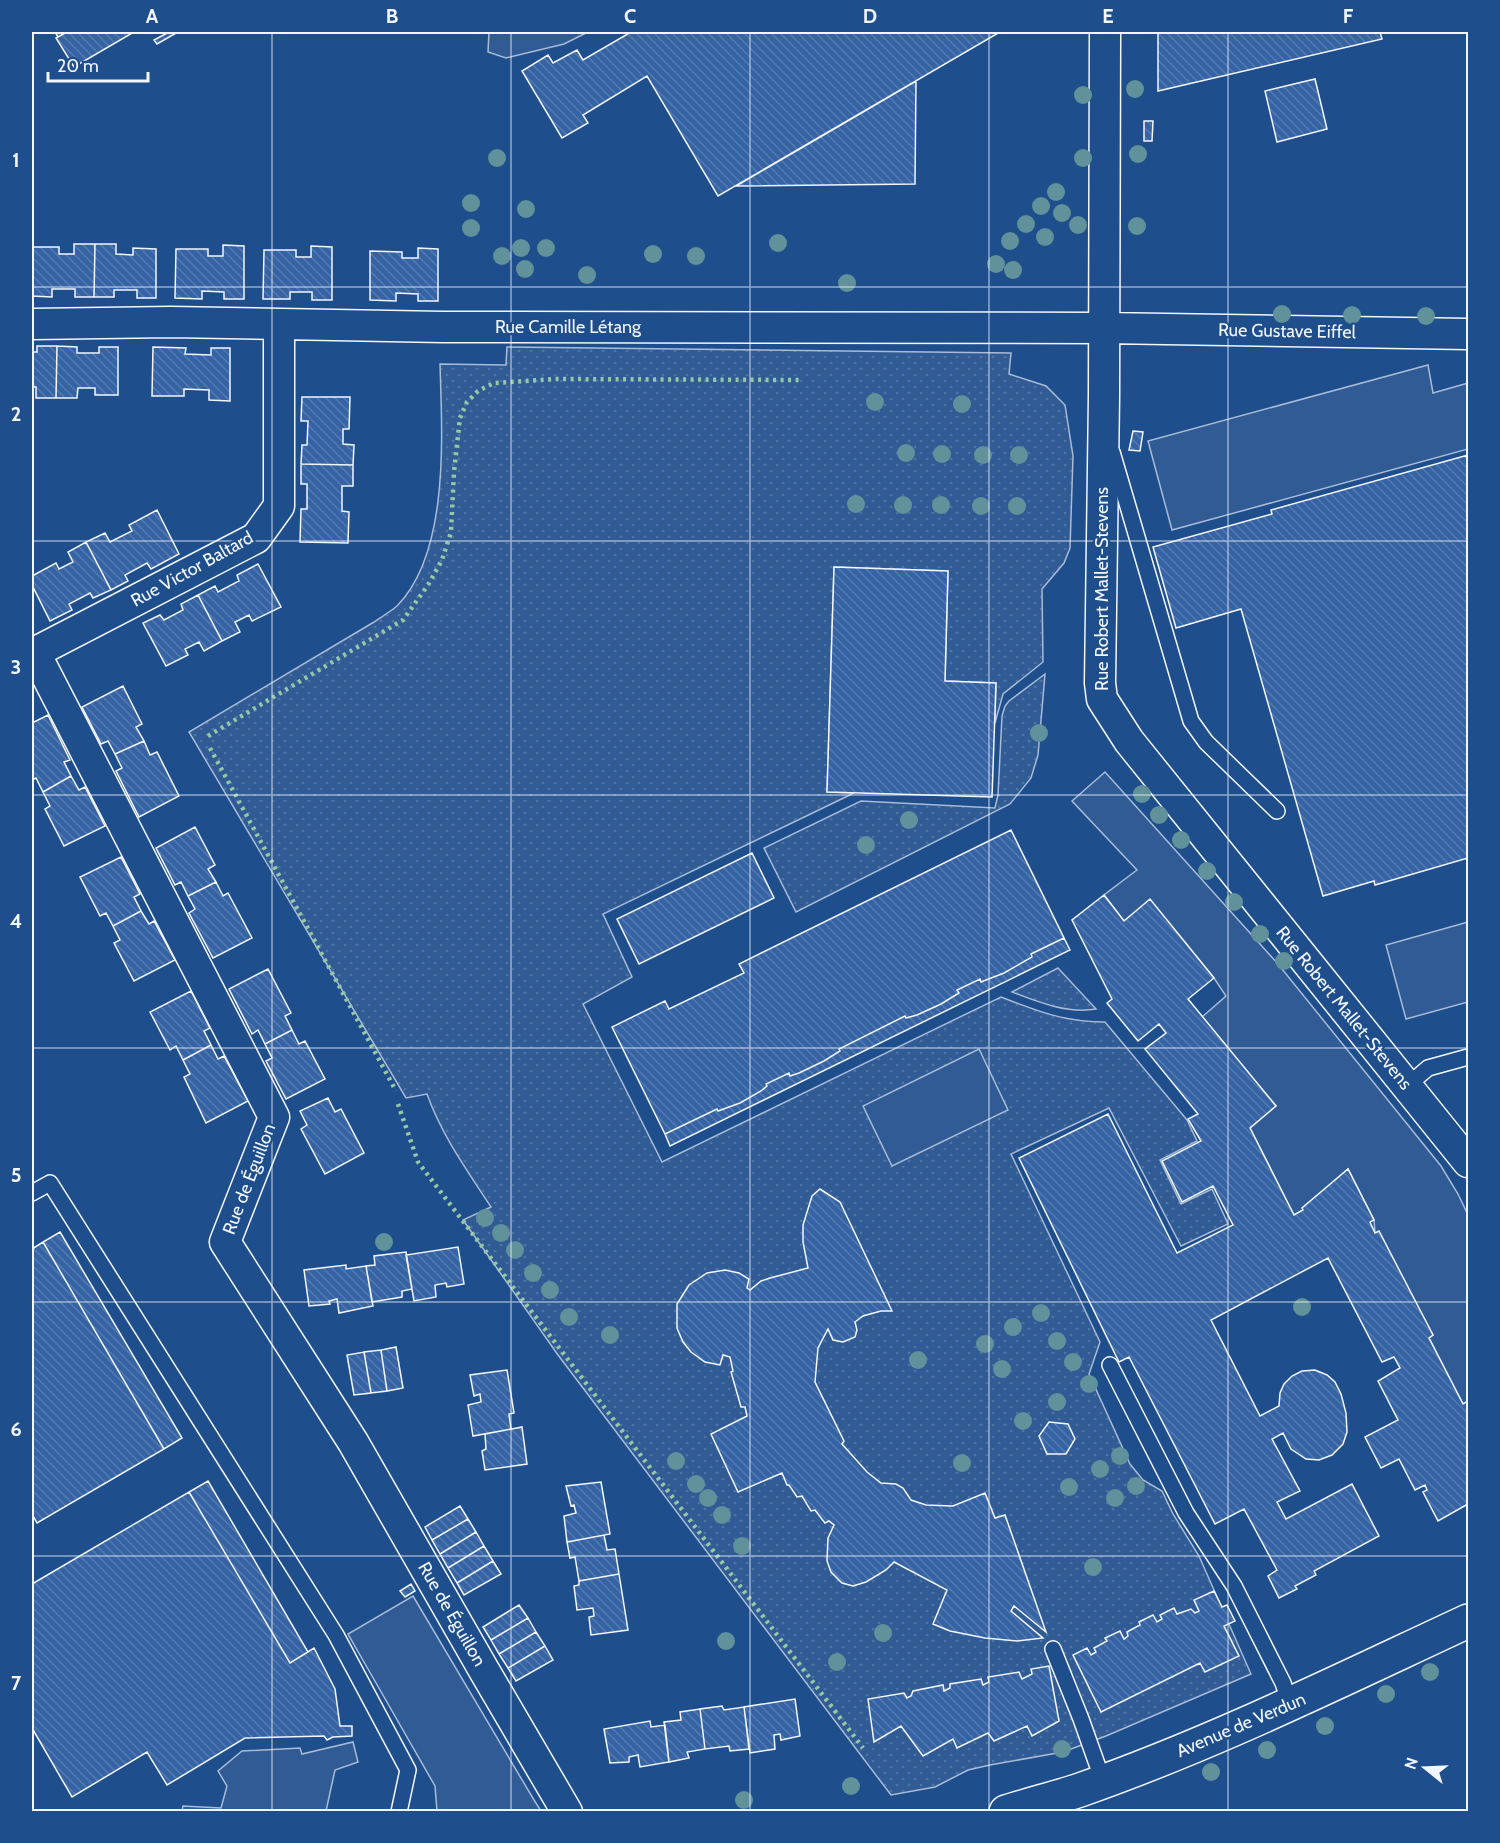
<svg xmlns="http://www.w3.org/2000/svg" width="1500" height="1843" font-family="Cabin,sans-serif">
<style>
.grass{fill:url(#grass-dots);stroke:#a8bbd7;stroke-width:1.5}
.built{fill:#305b95;stroke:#a8bbd7;stroke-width:1.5}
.building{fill:url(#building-back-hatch);stroke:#f2f6ff;stroke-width:1.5}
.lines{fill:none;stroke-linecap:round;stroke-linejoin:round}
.lane-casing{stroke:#f2f6ff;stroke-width:18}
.street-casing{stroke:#f2f6ff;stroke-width:33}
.secondary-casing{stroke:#f2f6ff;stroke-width:36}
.lane{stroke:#1f4e8c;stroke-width:15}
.street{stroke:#1f4e8c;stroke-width:30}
.secondary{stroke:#1f4e8c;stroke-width:33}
.hedge{stroke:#97c8a6;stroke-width:4.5;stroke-dasharray:3 4.5;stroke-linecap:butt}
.tree{fill:#61919a}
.grid{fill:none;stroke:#f2f6ff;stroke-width:1.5;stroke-opacity:0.55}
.labels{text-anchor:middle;stroke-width:4.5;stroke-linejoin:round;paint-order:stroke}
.street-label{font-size:18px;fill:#f2f6ff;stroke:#1f4e8c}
.neatline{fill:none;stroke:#f2f6ff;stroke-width:2}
.grid-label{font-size:20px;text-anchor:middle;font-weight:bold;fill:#f2f6ff}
</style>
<defs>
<pattern id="grass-dots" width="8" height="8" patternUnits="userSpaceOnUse" patternTransform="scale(1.5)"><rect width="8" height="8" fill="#305b95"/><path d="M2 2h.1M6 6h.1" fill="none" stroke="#4e73a5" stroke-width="1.8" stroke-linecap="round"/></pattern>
<pattern id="building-back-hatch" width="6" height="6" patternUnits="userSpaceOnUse" patternTransform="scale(1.5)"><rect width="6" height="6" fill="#3563a3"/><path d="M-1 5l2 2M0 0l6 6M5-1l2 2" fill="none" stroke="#537ab1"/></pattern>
</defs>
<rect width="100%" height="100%" fill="#1f4e8c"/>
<path class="grass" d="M507,347L1011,353L1009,374L1046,386L1065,405L1073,456L1070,548L1064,563L1042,589L1043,662L1003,694L995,723L996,683L945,681L948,571L834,567L827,792L854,793L603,914L632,977L583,1004L662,1162L1001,997C1037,1011 1064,1022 1105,1022L1187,1120L1197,1141L1160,1160L1181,1204L1212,1189L1228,1224L1181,1246L1109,1108L1011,1154L1100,1342L1089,1374L1130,1464L1143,1480L1162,1491L1173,1514L1199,1556L1251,1674L1106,1736L1063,1752L990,1765L968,1770L935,1787L891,1795L558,1355L463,1220L491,1207C467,1170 442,1136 427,1094L406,1098L189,732L374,622C381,617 390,612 397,606C450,552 442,434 440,364L506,365Z
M1045,674L1038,755L1031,778L1010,804L796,912L764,848L861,801L995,808L998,795L1002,716L1005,706L1009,701Z
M1058,968L1096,1009C1068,1014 1038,1002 1012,992Z"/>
<path class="built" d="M489,32H588L564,44L506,58L488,52Z
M1428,365L1433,393L1468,383V449L1172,530L1148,441Z
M1105,772L1278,964L1441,1166L1458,1194L1468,1215V1401L1463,1404L1429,1338L1433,1335L1375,1233L1374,1220L1348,1169L1303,1210L1294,1215L1250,1128L1276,1106L1202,1017L1226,996L1214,978L1150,900L1124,921L1104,895L1137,870L1072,801Z
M1468,922V1002L1406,1019L1386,945Z
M979,1049L1008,1110L892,1166L863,1106Z
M413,1596L534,1800L541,1811H437L435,1786L348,1634Z
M353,1742L358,1762L335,1770L326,1811H182L183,1806L221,1808L227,1786L218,1771L242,1751L300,1748L302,1754Z"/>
<path class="building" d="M55,32H67L58,37Z
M67,32H134L74,67L56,38Z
M169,32H178L157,44L154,40Z
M631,32H1000L718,196L647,76L583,115L588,123L562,138L522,71L548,55L553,63L577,50L583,60Z
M1158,32H1380L1382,39L1158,91Z
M1315,79L1327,129L1277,142L1265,91Z
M916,81L915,184L736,186L834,129Z
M1144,121H1153L1152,141H1144Z
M74,244H95L94,297H75V289H52V297L32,296V247H59V254H74Z
M95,244H116V254L133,255V248L156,249V298H137V290H114V297H94Z
M223,245L244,246V299H224V292L202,291V299L175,298L176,249H208V256H223Z
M311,246L332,247V300H312V292H290V299H263L264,250H296V257H311Z
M418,248L438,249V301H418V294L396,293V301L370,300V251L402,252V258H418Z
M37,346H57L56,398H36V387H32V352H37Z
M57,346L77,347V353H99V347H118V395H95V388H78L77,398H56Z
M153,347L186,348L185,354L211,355V348H230V401L209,400V390L184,389V396H152Z
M302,397H350L349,429H343V444L354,445L353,465L301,464L302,445H307L308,421H301Z
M1133,431L1143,432L1140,451L1129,450Z
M1468,455V858L1375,885L1374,881L1323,896L1241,609L1176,628L1153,547L1272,514L1271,510Z
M301,464L353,465V486H342V511L349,512L348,543L300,542L301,509H307V484H301Z
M157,510L179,554L151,569L147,563L125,575L128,581L111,590L86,542L105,533L110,542L132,531L129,525Z
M86,542L111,590L93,598L90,593L69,604L72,610L50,621L32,585V576L56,563L59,569L73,562L68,552Z
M258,564L281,607L252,621L249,615L235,622L240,632L222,641L198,595L215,586L218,592L239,581L237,575Z
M834,567L948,571L945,681L996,683L992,797L827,792Z
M198,595L222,641L204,651L199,642L185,649L188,655L166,666L143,623L160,615L164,620L183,610L181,604Z
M123,686L142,724L136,727L144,741L115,754L108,741L101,744L82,707Z
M48,715L70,760L64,762L71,776L43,792L36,778L32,780V723Z
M144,741L150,755L157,752L179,796L139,817L116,771L122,768L115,754Z
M71,776L79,790L85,787L105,826L64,846L45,809L50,806L43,792Z
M195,827L215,865L208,869L216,882L188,896L181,882L175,885L156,848Z
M1011,830L1064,938L1031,954L1032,957L1004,973L981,982L980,979L957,990L959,993L941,1004L917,1015L906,1018L905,1016L839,1049L840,1051L824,1061L799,1073L790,1076L789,1073L766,1084L767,1086L761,1091L740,1103L718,1111L717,1109L665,1134L612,1027L665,1001L669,1009L744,973L739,964Z
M752,853L774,898L639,964L617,919Z
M121,857L140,894L134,897L141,911L113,926L106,913L100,916L80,877Z
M216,882L223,896L228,893L252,938L213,958L189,913L195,909L188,896Z
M1104,895L1124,921L1150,899L1214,978L1188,999L1276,1106L1250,1128L1294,1215L1303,1210L1302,1208L1348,1169L1374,1220L1370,1222L1375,1233L1379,1231L1433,1335L1429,1338L1463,1404L1468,1401V1504L1438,1521L1423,1492L1427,1490L1425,1485L1415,1490L1399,1459L1381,1468L1365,1437L1398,1420L1378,1381L1400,1368L1394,1357L1382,1362L1328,1258L1211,1320L1260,1416L1279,1406L1280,1393L1284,1384L1292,1376L1302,1371L1315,1370L1327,1375L1335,1382L1341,1394L1346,1413L1347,1432L1343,1444L1332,1455L1319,1460L1306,1459L1291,1449L1283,1433L1272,1439L1300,1491L1277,1502L1286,1519L1352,1484L1379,1536L1314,1571L1316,1575L1295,1586L1297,1589L1279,1598L1268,1576L1277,1570L1244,1509L1215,1524L1129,1357L1119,1362L1019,1158L1108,1114L1177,1253L1233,1225L1213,1186L1182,1202L1162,1161L1201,1141L1188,1119L1198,1114L1145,1049L1166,1033L1159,1024L1138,1041L1107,1003L1112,999L1072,920Z
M141,911L149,924L154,921L175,960L134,981L114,943L120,940L113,926Z
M1064,938L1070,950L670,1146L665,1134L717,1109L718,1111L740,1103L761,1091L767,1086L766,1084L789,1073L790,1076L799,1073L824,1061L840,1051L839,1049L905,1016L906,1018L917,1015L941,1004L959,993L957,990L980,979L981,982L1004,973L1032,957L1031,954Z
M268,969L291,1013L285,1016L292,1030L265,1044L258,1030L252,1034L229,989Z
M191,991L210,1028L204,1031L211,1045L183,1060L176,1046L170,1050L150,1012Z
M292,1030L299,1044L305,1041L325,1079L286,1099L266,1061L272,1058L265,1044Z
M211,1045L218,1059L224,1056L248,1101L206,1123L184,1077L190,1074L183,1060Z
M328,1098L335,1112L341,1109L364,1153L325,1174L301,1129L307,1125L300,1111Z
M820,1189L840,1202L892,1311H881L863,1316L855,1322L857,1330L855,1337L843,1342L833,1340L828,1329L818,1348L815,1382L844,1441L842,1444L867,1472L881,1483L896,1484L903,1488L911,1500L926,1505L953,1506L985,1493L995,1518L1005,1515L1046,1632L1014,1606L1011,1611L1043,1638L1017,1641L985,1638L950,1631L933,1624L947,1590L894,1562L886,1570L866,1582L853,1586L842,1583L831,1572L827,1561L828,1538L834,1525L829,1521L825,1523L815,1510L811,1511L802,1496L797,1497L789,1485H787L782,1473L738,1492L711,1434L747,1416L745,1407H741L731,1372L733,1371L730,1357L723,1355L720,1365L705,1362L691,1352L683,1342L677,1328V1304L689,1285L707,1273L725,1270L739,1273L749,1279L747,1288L750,1290L761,1281L770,1278L808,1268L803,1242V1225L812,1196Z
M60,1232L182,1438L164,1449L43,1242Z
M43,1242L164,1449L37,1523L32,1514V1249Z
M458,1247L464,1284L447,1287L446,1283L435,1285L436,1297L414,1301L406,1255Z
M406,1252L412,1289L402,1291V1297L372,1302L366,1266L375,1265L374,1256Z
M346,1265V1269L366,1266L373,1306L339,1313L337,1299L329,1301L330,1304L309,1306L304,1270Z
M396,1347L403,1388L387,1391L381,1350Z
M381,1350L387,1391L371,1393L364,1352Z
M364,1352L371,1393L354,1395L347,1355Z
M507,1370L514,1413L509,1414L511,1429L473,1436L468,1405L481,1402L480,1394L474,1396L470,1375Z
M1049,1422L1068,1424L1075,1439L1066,1454H1047L1039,1436Z
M522,1427L527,1464L485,1470L482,1451L486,1449L485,1434Z
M208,1481L308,1652L290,1663L189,1492Z
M601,1482L610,1534L567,1542L564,1516L576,1513L574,1505L571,1506L566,1486Z
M189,1492L290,1663L314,1648L335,1689L340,1726H352V1736L333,1737L327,1740L324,1736L245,1738L167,1785L147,1752L72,1797L32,1728V1584Z
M460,1506L468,1519L432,1540L425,1527Z
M468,1519L476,1532L440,1554L432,1540Z
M476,1532L484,1546L448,1568L440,1554Z
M604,1535L607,1550L615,1549L619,1574L579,1581L575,1557L570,1558L567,1542Z
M484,1546L493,1561L457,1583L448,1568Z
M493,1561L501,1574L464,1595L457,1583Z
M619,1574L628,1630L591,1635L589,1617L594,1616L593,1608L577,1610L574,1586L579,1585V1581Z
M411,1584L415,1591L405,1597L400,1591Z
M1214,1591L1222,1607L1227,1605L1235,1621L1224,1626L1239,1656L1205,1672L1200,1663L1101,1712L1073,1655L1087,1648L1091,1655L1096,1652L1094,1648L1107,1641L1105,1638L1120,1631L1124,1639L1128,1636L1127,1632L1140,1625L1139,1622L1153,1615L1157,1622L1162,1619L1160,1615L1174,1608L1177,1614L1191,1609L1195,1613L1199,1611L1194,1600Z
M519,1605L528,1618L491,1640L483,1627Z
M528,1618L536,1632L499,1654L491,1640Z
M536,1632L545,1646L508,1668L499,1654Z
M545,1646L553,1660L516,1681L508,1668Z
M1049,1666L1059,1721L1032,1736L1027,1726L994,1741L988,1733L957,1748L953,1739L923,1756L901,1726L874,1742L868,1699L904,1693L907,1698L911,1696L913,1691L943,1685L944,1691L950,1688V1684L981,1679L983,1685L989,1682L988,1677L1019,1672L1022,1679L1032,1674L1031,1669Z
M795,1699L800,1736L781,1740L780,1734L774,1735L775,1749L750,1753L744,1707Z
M722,1706L724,1710L744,1707L749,1749L730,1751L729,1746L705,1749L700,1709Z
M700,1709L705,1749L687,1752L689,1758L669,1762L664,1722L681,1720L680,1712Z
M650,1721L651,1727L665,1725L669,1762L640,1767L638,1755L629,1757V1762L610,1763L604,1729Z"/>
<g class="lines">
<g class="lane-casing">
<path id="lane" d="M1112,452L1191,721L1206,742L1277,811
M1407,1086L1428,1068L1468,1057
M32,1193L50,1183L336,1635L408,1770L399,1812
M1110,1365L1186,1513L1234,1586L1283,1683L1290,1704
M1053,1649L1081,1719L1103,1781"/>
</g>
<g class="street-casing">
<path id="street" d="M1105,32L1104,396L1100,683L1102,699L1129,741L1468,1162
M32,324L171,322L443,327L1105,328L1468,334
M35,653L274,1117L225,1242L353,1442L485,1672L567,1812
M32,654L256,538L279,506V325"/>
</g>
<g class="secondary-casing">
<path id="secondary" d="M1006,1812C1031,1804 1056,1798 1080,1790C1214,1743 1341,1680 1468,1621"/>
</g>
<use href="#lane" class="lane"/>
<use href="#street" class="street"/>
<use href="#secondary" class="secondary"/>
<path class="hedge" d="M208,736L403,620L428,585L442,560L451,532L454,472L460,418L467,402L478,391L494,383L555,379L799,380
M210,748L396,1091
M398,1104L418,1162L863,1748"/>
</g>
<g class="tree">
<circle cx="1135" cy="89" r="9"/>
<circle cx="1083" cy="95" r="9"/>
<circle cx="1138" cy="154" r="9"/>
<circle cx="497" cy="158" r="9"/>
<circle cx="1083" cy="158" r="9"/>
<circle cx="1056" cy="192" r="9"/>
<circle cx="471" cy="203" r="9"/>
<circle cx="1041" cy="206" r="9"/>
<circle cx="526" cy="209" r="9"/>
<circle cx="1062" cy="213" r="9"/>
<circle cx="1026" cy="224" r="9"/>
<circle cx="1078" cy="225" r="9"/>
<circle cx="1137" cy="226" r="9"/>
<circle cx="471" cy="228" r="9"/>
<circle cx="1045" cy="237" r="9"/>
<circle cx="1010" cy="241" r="9"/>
<circle cx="778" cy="243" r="9"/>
<circle cx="521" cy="248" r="9"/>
<circle cx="546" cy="248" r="9"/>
<circle cx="653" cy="254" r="9"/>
<circle cx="502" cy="256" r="9"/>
<circle cx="696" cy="256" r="9"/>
<circle cx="996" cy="264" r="9"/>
<circle cx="525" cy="269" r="9"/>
<circle cx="1013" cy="270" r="9"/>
<circle cx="587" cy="275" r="9"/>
<circle cx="847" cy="283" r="9"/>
<circle cx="1282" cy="314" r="9"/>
<circle cx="1352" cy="315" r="9"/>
<circle cx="1426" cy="316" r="9"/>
<circle cx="875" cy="402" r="9"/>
<circle cx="962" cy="404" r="9"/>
<circle cx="906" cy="453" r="9"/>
<circle cx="942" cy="454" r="9"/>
<circle cx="983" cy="455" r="9"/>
<circle cx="1019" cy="455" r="9"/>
<circle cx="856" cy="504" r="9"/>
<circle cx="903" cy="505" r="9"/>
<circle cx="941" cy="505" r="9"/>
<circle cx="981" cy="506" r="9"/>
<circle cx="1017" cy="506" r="9"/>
<circle cx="1039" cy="733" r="9"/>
<circle cx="1142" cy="794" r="9"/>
<circle cx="1159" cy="815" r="9"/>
<circle cx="909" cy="820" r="9"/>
<circle cx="1181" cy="840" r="9"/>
<circle cx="866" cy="845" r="9"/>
<circle cx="1207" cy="871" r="9"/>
<circle cx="1234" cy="902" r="9"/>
<circle cx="1260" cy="934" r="9"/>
<circle cx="1284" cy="961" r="9"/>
<circle cx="485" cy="1218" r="9"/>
<circle cx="501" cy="1233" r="9"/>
<circle cx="384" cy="1242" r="9"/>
<circle cx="515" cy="1250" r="9"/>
<circle cx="533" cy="1273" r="9"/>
<circle cx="550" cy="1290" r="9"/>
<circle cx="1302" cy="1307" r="9"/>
<circle cx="1041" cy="1313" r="9"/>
<circle cx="569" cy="1317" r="9"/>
<circle cx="1013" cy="1327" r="9"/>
<circle cx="610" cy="1335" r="9"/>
<circle cx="1057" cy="1341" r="9"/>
<circle cx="985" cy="1344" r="9"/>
<circle cx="918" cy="1360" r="9"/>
<circle cx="1073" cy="1362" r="9"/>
<circle cx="1002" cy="1369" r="9"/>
<circle cx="1089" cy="1384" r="9"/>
<circle cx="1057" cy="1402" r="9"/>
<circle cx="1023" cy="1421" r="9"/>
<circle cx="1120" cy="1456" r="9"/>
<circle cx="676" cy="1461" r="9"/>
<circle cx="962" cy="1463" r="9"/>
<circle cx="1100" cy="1469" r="9"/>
<circle cx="696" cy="1484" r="9"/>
<circle cx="1136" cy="1486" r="9"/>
<circle cx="1069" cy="1487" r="9"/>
<circle cx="708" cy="1498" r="9"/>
<circle cx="1115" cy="1498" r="9"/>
<circle cx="722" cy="1515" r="9"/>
<circle cx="742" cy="1546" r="9"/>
<circle cx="1093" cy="1567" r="9"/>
<circle cx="883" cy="1633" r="9"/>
<circle cx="726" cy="1641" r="9"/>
<circle cx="837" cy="1662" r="9"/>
<circle cx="1430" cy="1672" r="9"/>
<circle cx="1386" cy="1694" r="9"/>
<circle cx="1325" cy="1726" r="9"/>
<circle cx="1062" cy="1749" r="9"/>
<circle cx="1267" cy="1750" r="9"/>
<circle cx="1211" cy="1772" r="9"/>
<circle cx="851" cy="1786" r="9"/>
<circle cx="744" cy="1800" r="9"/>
</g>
<path class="grid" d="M272,32V1812M511,32V1812M750,32V1812M989,32V1812M1228,32V1812M32,287H1468M32,541H1468M32,795H1468M32,1048H1468M32,1302H1468M32,1556H1468"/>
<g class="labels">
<g class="street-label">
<text x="568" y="333">Rue Camille Létang</text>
<text transform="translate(1287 331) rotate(1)" y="6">Rue Gustave Eiffel</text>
<text transform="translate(192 569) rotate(-29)" y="6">Rue Victor Baltard</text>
<text transform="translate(1102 589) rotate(-90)" y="6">Rue Robert Mallet-Stevens</text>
<text transform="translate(1344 1008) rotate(51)" y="6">Rue Robert Mallet-Stevens</text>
<text transform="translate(249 1179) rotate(-69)" y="6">Rue de Éguillon</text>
<text transform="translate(452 1614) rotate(60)" y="6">Rue de Éguillon</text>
<text transform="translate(1241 1725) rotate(-23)" y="6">Avenue de Verdun</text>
</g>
</g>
<rect width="1500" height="1843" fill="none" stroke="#1f4e8c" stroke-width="66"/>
<g transform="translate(1425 1768) rotate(288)" stroke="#1f4e8c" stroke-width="4.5" paint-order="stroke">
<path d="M0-4.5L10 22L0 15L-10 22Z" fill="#f2f6ff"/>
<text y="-9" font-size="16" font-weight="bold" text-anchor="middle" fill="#f2f6ff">N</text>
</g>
<path d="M48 72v9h100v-9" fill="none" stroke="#f2f6ff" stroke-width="3"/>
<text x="57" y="72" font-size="18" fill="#f2f6ff" stroke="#1f4e8c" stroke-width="4.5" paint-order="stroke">20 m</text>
<rect x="33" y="33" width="1434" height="1777" class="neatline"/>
<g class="grid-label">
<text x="152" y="23">A</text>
<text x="392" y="23">B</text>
<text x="630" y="23">C</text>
<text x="870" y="23">D</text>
<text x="1108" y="23">E</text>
<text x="1348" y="23">F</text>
<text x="16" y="167">1</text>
<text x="16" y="421">2</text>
<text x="16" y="674">3</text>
<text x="16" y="928">4</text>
<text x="16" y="1182">5</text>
<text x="16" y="1436">6</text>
<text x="16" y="1690">7</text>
</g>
</svg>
